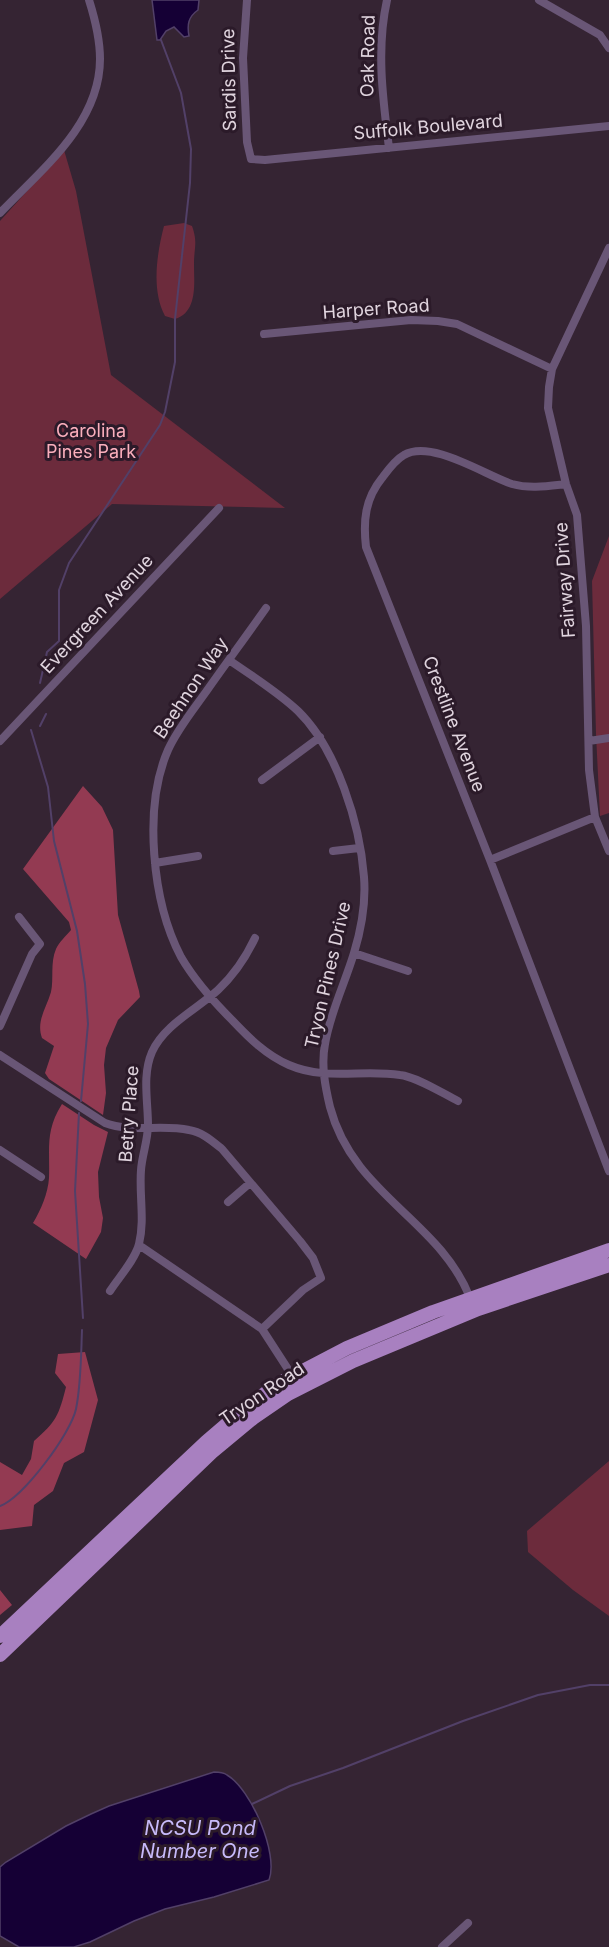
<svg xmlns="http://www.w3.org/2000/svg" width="609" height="1947" font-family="Inter,sans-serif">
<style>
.green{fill:#6c2b3c}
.forest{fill:#933a52}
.water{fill:#150035;stroke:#524068;stroke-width:1.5}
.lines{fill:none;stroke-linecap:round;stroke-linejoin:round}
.stream{stroke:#524068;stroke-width:2}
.minor{stroke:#695676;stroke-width:8}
.primary{stroke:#a880c0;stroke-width:14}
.labels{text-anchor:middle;stroke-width:6;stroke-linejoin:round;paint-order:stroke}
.street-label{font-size:18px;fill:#e0d4de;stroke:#2b1a29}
.park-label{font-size:18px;fill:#fbafbd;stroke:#2b1a29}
.water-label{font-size:20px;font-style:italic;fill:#c7bafa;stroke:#2b1a29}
</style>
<rect width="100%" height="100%" fill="#352433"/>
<path class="green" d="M64,150L76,191L111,375L285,508L112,504L0,599V221Z
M184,223L192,226C198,243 194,247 194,264C194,283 198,312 175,319L165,316C151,290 157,253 164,226Z
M609,536V813L600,816L596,734L592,581Z
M609,1461V1616L573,1590L528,1552L527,1531Z"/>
<path class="forest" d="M83,786L102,807L113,830L118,915L139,991L140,997L118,1020L106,1048L104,1065L106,1093L103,1115L49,1079L45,1073L54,1046L42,1038C36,1021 46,1009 51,992C54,979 50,963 56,949C59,942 66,936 71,930L69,922L23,869Z
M62,1104L94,1125L108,1132L98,1172L99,1197L103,1218L101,1232L86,1259L33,1223C41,1210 48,1193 49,1178C50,1148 45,1131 62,1104Z
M85,1352L98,1400L84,1452L64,1463L53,1491L34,1505L32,1526L0,1530V1462L22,1475L31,1459L34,1441C56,1422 59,1415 66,1387L55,1373L58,1354Z
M0,1590L12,1605L0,1615Z"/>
<path class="water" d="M152,0H199L198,10C188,17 187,25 189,36L184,37L174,27L166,31L160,40H157Z
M214,1772C218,1772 223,1772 227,1775C251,1789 279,1854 269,1880L214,1897L165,1909L134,1921L90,1942L74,1947H19L0,1936V1867L6,1862L66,1826L91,1814L109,1806Z"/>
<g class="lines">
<path class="stream" d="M40,683L47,652L59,641V590L69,563L160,425L165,412L175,362V319L190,183L191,149L181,93L161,40
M40,726L46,714
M31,730L48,787L54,841L77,931L85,984L88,1024L81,1101
M79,1113L75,1191L83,1318
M0,1506C23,1498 71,1433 76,1409C81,1385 81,1355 82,1330
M252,1804L290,1786L343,1768L463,1721L538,1695L590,1685H609"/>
<path class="minor" d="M247,0L243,58L247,142L251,159L265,160L609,126
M387,0C376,49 383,100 389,148
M539,0L600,35L609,48
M0,213C41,170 100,124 100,59C100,39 95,19 89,0
M609,248L552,369L549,387L548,408L566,484L577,515L586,626L589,770L595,817L609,851
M264,334L411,320L438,321L457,324L552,369
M566,484C548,486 530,489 512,484C485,475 431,439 404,455C395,460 388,470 382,478C365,499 363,521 366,547L490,860L609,1171
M266,608C247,635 227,662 208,689C194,709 178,728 168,750C143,807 152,902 181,957C195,981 213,1001 232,1020C249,1038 266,1055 289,1065C326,1081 362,1069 400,1075C417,1077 442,1093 458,1101
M229,660C252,676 278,692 298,711C337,749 360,824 364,877C366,902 361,930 354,953C345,983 330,1013 325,1044C321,1065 325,1086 330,1107C353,1195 440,1220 470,1298
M0,741L219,508
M589,741L609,738
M262,780L320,737
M333,851L359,848
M490,860L595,817
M155,863L198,856
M354,953L408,971
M0,1026L32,954L40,944L19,917
M0,1055L105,1123C131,1133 162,1124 189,1130C202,1132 212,1141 222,1149L300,1241L313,1258L321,1278L303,1290L262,1329
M0,1150L41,1177
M228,1202L250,1183
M139,1245L262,1329L295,1380
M110,1291C119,1277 135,1260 139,1244C145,1220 139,1195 141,1170C142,1155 148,1140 148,1125C148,1101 142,1075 152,1052C164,1025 197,1009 218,990C234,975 246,957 255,938
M442,1947L468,1923"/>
<path class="primary" d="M0,1636L206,1442L248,1406L280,1383L347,1348L433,1312L609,1250
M0,1655L213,1451L253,1418L288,1394L353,1361L478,1309L609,1265"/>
</g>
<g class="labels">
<g class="street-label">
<text transform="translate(368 56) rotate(-89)" y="6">Oak Road</text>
<text transform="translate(229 80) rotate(-91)" y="6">Sardis Drive</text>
<text transform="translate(428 127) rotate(-5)" y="6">Suffolk Boulevard</text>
<text transform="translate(376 309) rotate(-4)" y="6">Harper Road</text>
<text transform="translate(565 580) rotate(-94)" y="6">Fairway Drive</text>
<text transform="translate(97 614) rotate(-47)" y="6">Evergreen Avenue</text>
<text transform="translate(191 688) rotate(-56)" y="6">Beehnon Way</text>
<text transform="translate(454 724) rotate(69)" y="6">Crestline Avenue</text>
<text transform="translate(328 975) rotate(-77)" y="6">Tryon Pines Drive</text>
<text transform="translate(129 1114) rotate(-86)" y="6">Betry Place</text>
<text transform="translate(262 1394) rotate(-34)" y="6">Tryon Road</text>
</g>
<g class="park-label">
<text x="91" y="437">Carolina<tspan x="91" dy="21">Pines Park</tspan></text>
</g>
<g class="water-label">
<text x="200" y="1835">NCSU Pond<tspan x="200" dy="23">Number One</tspan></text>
</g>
</g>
</svg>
